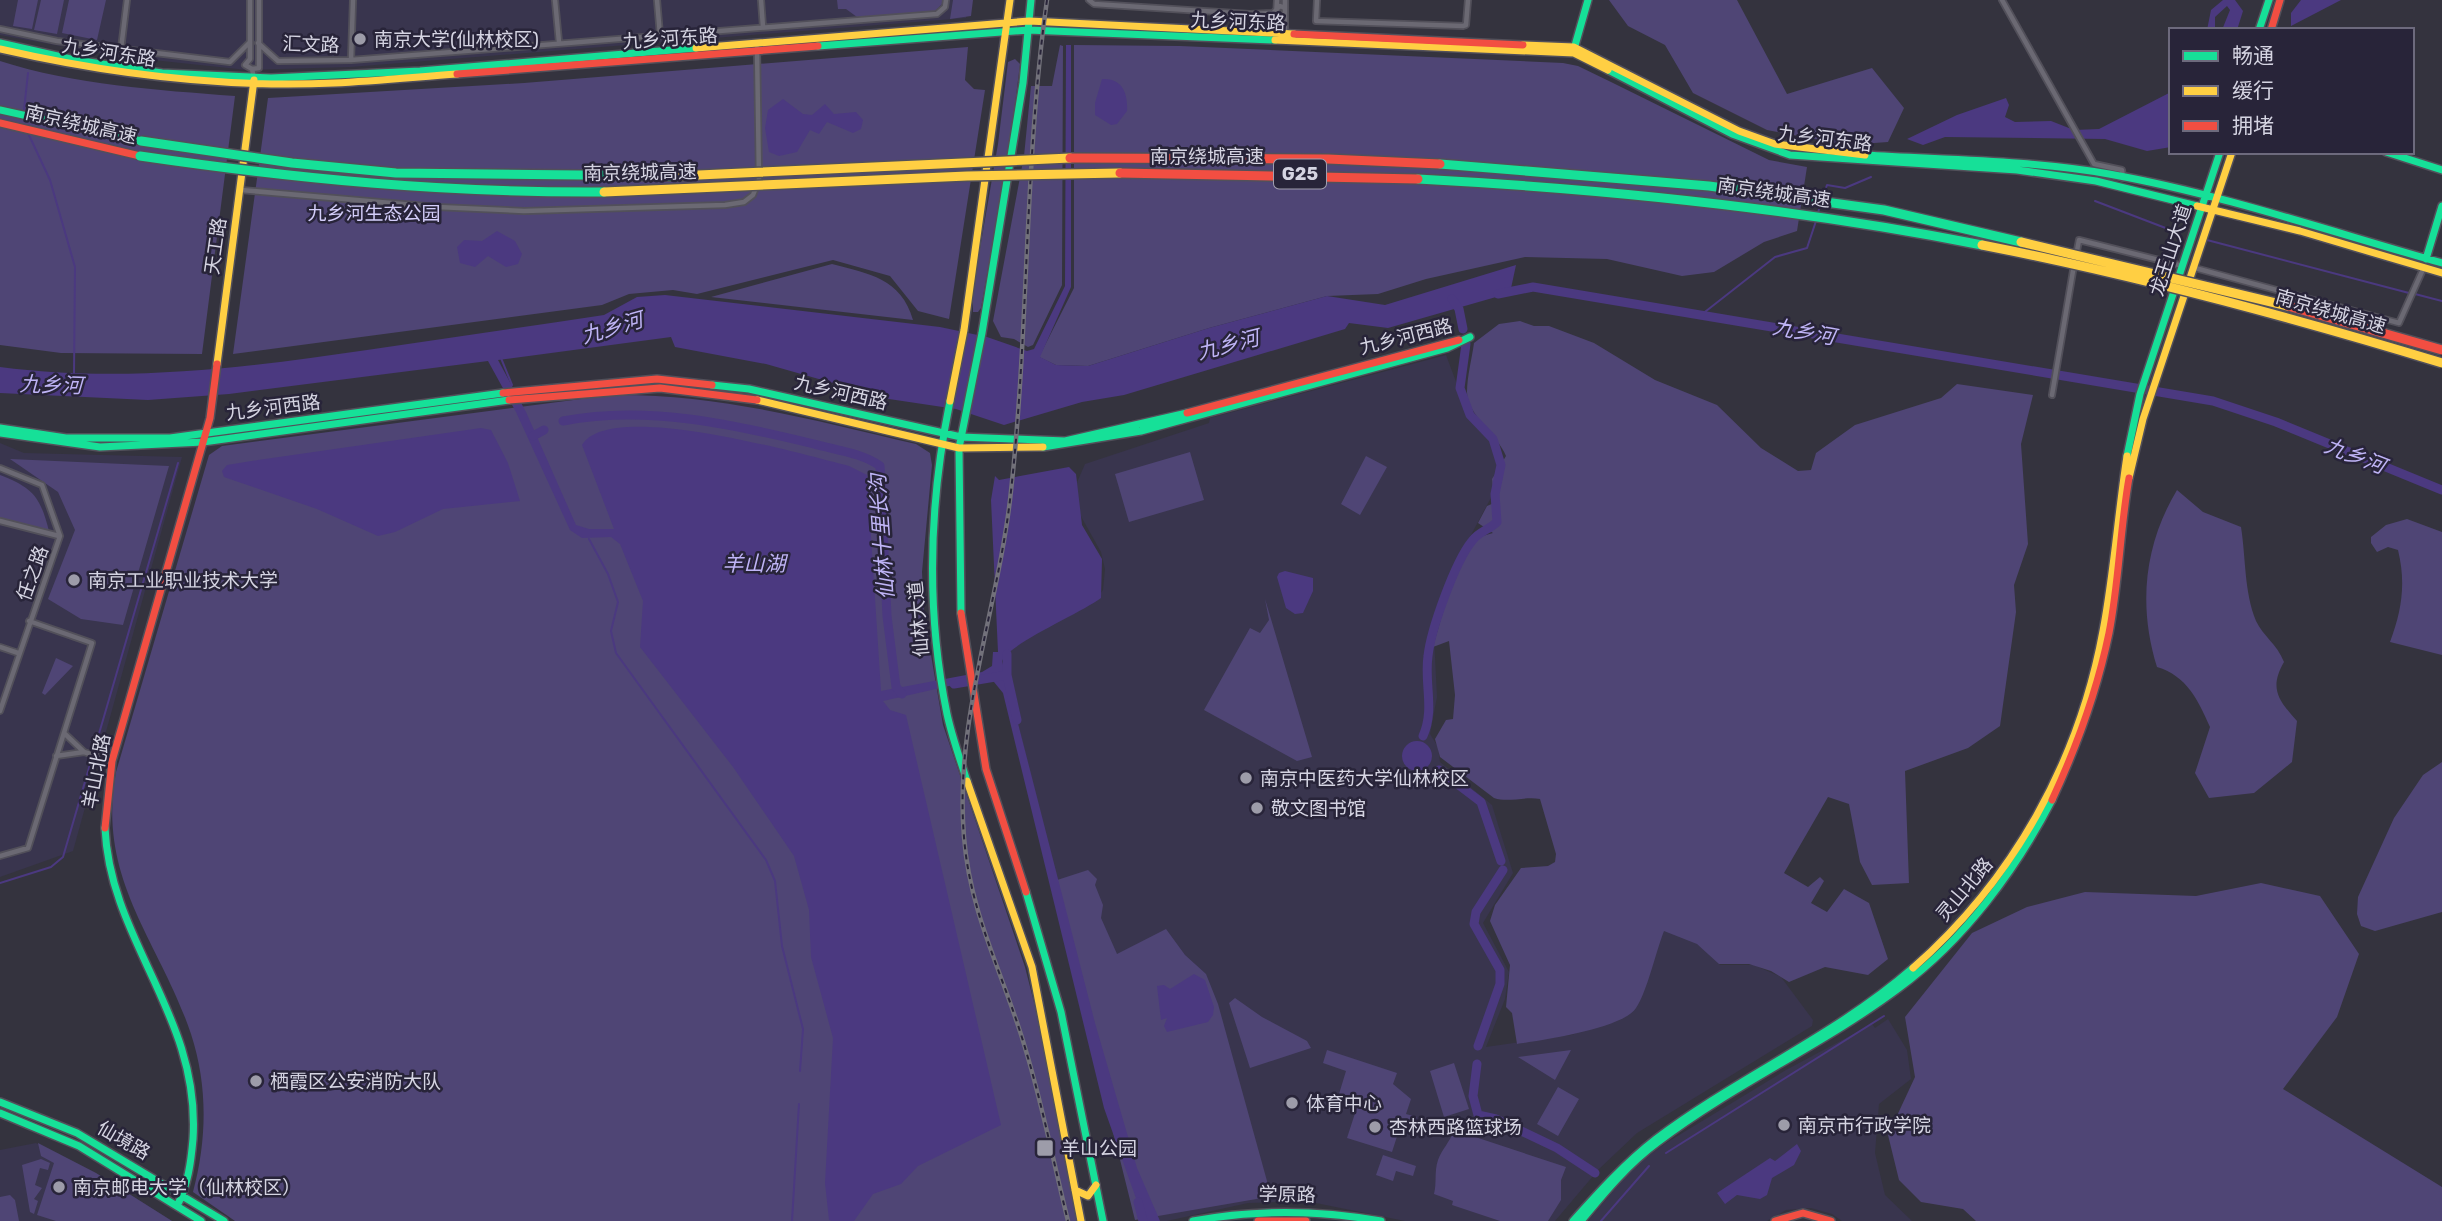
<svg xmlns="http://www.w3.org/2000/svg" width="2442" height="1221" font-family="Rubik,'Noto Sans SC',sans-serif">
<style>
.built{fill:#39354e}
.green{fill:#4f4575}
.water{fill:#4b3980}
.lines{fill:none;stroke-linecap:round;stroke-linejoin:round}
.stream{stroke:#4b3980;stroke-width:2}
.river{stroke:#4b3980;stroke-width:9}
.street-casing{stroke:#52505a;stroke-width:8}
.fast-casing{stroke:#52505a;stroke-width:10}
.slow-casing{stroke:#52505a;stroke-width:10}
.jam-casing{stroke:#52505a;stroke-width:10}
.street{stroke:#6b6973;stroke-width:4.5}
.fast{stroke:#16e098;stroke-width:7}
.slow{stroke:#ffcf43;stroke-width:7}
.jam{stroke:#f24e42;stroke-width:7}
.rail-casing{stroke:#72717a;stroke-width:4.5}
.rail{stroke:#282439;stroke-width:2;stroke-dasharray:5;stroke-linecap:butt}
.fast-bridge-casing{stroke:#52505a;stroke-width:12;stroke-linecap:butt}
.slow-bridge-casing{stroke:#52505a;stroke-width:12;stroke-linecap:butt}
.jam-bridge-casing{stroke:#52505a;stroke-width:12;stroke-linecap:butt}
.fast-bridge{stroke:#16e098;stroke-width:9}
.slow-bridge{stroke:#ffcf43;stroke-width:9}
.jam-bridge{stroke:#f24e42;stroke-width:9}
.poi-dot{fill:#9d9ca9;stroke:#282439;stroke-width:2.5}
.labels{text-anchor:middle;stroke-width:5;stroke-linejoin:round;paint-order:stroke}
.shield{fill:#282439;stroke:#a19faf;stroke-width:2}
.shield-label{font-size:18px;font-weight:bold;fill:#d5d4e2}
.street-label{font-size:19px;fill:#d5d4e2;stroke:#282439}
.poi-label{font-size:19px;fill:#d5d4e2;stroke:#282439;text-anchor:start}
.park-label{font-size:19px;fill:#d3cdf9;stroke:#282439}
.water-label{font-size:21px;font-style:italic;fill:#bfb4f6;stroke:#282439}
</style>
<rect width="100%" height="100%" fill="#34333e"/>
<path class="built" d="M0,0H969L966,18L350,67L247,70L115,56L0,35Z
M1446,355L1461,395L1471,414L1493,437L1500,454L1493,494L1457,561L1434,637L1437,697L1430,734L1438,747L1440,762L1492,805L1513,873L1483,923L1509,972L1505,999L1486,1047L1571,1035L1627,1013L1659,928L1679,931L1710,953L1720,965H1754L1781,977L1813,1020L1812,1026L1637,1133L1599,1169L1555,1221H1405L1306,1201L1248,1203L1167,1221H1139L1002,658L1004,651L1098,597L1103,590L1105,569L1101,552L1078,511L1075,487L1085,464L1209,423L1210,418Z
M0,443L24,453L182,457L73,851L0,877Z
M1888,1019L1907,1050L1911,1079L1879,1104L1875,1153L1885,1195L1912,1221H1842L1832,1214L1811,1208L1786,1210L1767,1221H1588L1634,1166L1666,1143L1786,1070L1872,1024L1875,1028Z
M36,1143L96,1173L172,1221H0V1150Z"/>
<path class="green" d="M18,0H38L32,29L13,26Z
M41,0H64L57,34L34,30Z
M69,0H106L97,40L62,33Z
M837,0H942L943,3L934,12L857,17L846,9H838Z
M953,0H973L971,16L950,19Z
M1609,0H1737L1787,94L1872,68L1904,108L1888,142L1846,145L1767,130L1693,93L1665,45L1628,26Z
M1060,45L1063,46L1062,285L1033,345L1028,347L1014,339L1001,337L993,321L1024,156L1031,86H1052Z
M1074,45L1180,46L1563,63L1578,66L1611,82L1769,160L1807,167L1797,231L1764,242L1714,272L1682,276L1607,259L1525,257L1426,279L1378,294L1327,296L1209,328L1088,366L1056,365L1039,357L1074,288Z
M968,47L965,80L974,89L985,90L949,319L918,311L890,276L833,260L697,294L673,290L629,294L602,305L233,354L268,98L524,83Z
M1015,59L1020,64L1010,145L981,308L978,312H973V289L998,144L1008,62Z
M0,61C75,85 157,90 235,96L202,354L61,353L0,345Z
M832,264C869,274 901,278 913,320L711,297Z
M1520,321L1534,326H1549L1594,343L1655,380L1717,405L1761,448L1798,471L1811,470L1816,453L1855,425L1941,398L1957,384L2033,395L2021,444L2028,544L2014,585L2016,612L2000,726L1968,748L1905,771L1909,883L1872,885L1860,862L1849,804L1828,797L1784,873L1808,887L1820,877L1824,881L1811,903L1827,912L1844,889L1869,903L1888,959L1868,975L1825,967L1789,982L1771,971L1749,964H1719L1697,944L1664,931C1656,951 1647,992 1636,1008C1622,1029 1542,1040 1517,1044L1512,1013L1506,1007L1510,965L1490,921L1495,905L1521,868L1548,866L1555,862L1556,854L1540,799C1525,796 1509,803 1494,798L1440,757L1435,739L1446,720L1453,719L1455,695L1449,641L1433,647C1442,617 1454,566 1474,542C1479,536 1486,535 1493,533L1478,523L1487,506L1494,503L1492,479L1506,456C1498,435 1467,415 1467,392C1467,376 1472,358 1474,343L1499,324Z
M612,395C720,394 812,420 916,444L930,453L932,465L922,572L924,614L943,725L1025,967L1042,1034L1078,1221H235L193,1192C207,1140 208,1086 191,1034C160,941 96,880 116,772L209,455L222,446Z
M1190,452L1204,500L1129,522L1115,474Z
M1366,456L1387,467L1360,515L1341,504Z
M10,459L169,466L123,625L81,619L48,599L75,530L58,492Z
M0,475C33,488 40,496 49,531L0,519Z
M2177,490L2203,512L2241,527C2246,559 2244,591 2256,621C2263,636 2277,644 2284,662C2269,688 2278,700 2297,721L2292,762L2254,793L2209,798L2195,773L2210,727C2198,700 2187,676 2157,667C2138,606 2144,545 2177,490Z
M2407,519L2442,532V655L2390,642C2402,610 2406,583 2398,550L2388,547L2377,552L2371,543V537L2386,525Z
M1265,599L1312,757L1297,761L1204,710L1250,628L1260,633L1269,620Z
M56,658L73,666L45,695L42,693Z
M2442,762V912L2375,931L2361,926L2357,914L2358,897L2394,818L2423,775Z
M1088,870L1097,879L1095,885L1103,905L1101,918L1117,954L1166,929L1185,955L1206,974L1218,1004L1267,1181L1268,1197L1135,1220L1051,882Z
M2261,883L2320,896L2359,954L2337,1017L2283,1089L2442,1187V1221H1976L1963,1209L1921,1202L1899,1180L1888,1135L1915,1077L1905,1017L1972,933L2027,907L2085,892L2196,896Z
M1235,998L1262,1017L1307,1041L1311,1048L1250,1068L1229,1003Z
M1327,1050L1397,1073L1393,1084L1411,1099L1406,1114L1417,1117L1415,1124L1429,1129L1427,1132L1401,1124L1392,1152L1347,1138L1359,1101L1339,1094L1346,1071L1323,1063Z
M1571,1050L1555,1080L1518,1057Z
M1454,1063L1469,1109L1444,1117L1430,1071Z
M1558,1087L1579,1099L1558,1136L1537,1124Z
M1454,1130L1566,1167L1561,1180V1200L1548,1221H1500L1452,1205L1453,1201L1434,1194C1437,1183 1434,1172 1438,1160C1442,1149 1450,1142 1454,1130Z
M38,1143L96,1173L172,1221H56L37,1215L54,1163L41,1156Z
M1383,1155L1416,1166L1413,1176L1396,1171L1393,1181L1376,1175Z
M41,1159L50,1163L48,1170L40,1168L35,1185L42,1188L34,1199L38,1201L34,1214L30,1212L22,1165Z
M10,1195L15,1200L19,1221H0V1197Z"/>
<path class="water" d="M2223,0H2235L2243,11L2237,30H2222L2230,10L2227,6L2215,17V30H2207L2211,10Z
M2301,0H2341L2291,26V13Z
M1066,45H1071V287L1040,357L1056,365L1088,366L1209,328L1327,296L1385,305L1516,265L1510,293L1388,328L1349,323L1345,329L1124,395L1082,402L1004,425L956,409L889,399L766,364L675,347L671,337L498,360L526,412L576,525L589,529H614L582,445C609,398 804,455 849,466L867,475L881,691L982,672L992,666L993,652H998L991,500L995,476L999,480L1069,467L1076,474L1082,525L1102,559L1101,598C1081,613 1010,643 1002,661L1095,1023L1137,1168L1160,1221H1144L1104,1108L1003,693L994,682L980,679L883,701L890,710L906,715L1001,1125L918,1166L901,1184L873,1194L854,1221H832L829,1220L825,1183L833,1038L811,957L809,910L794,856L733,767L640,647L643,601L620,544L611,537L582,538L570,530L516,412L488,361L229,394L148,400L0,393V367C124,383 244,368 367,350C446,338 525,327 604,315L637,297L665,295L940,327L987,337L1027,351L1034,349L1065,286Z
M1102,79C1123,78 1128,94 1127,111L1117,124L1111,125L1095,115V103Z
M2171,92V147L2147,151L2105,139L1945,137L1923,145L1907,139L1957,115L2006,98L2009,105L2005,117L2015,122L2051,121L2074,130L2099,129Z
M783,99L803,114L812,115L825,104L834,114L856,112L863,120L861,129L853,133L827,122L819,134L810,130L797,152L779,156L769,152L765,128L768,110Z
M497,231L515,241L522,254L518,264L506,267L488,256L475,267L460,263L457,247L464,240L482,241Z
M481,428L491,430L508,463L520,501L443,509L395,532L378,536L317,509L224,477L222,471L227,465L258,460Z
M1285,571L1313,578V591L1303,613L1295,614L1286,608L1277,577L1279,573Z
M1402 756a15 15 0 1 1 30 0a15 15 0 1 1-30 0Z
M1194,974L1205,980L1214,1007L1213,1015L1208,1022L1167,1032L1164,1026L1167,1018L1161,1020L1157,986L1164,985L1170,989Z
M1797,1144L1801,1151L1794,1165L1772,1178L1767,1195L1760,1199L1737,1195L1725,1204L1717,1193L1770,1158L1775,1161Z"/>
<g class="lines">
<path class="stream" d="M24,110L28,73
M28,133L50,180L75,267L74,374
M1822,199L1827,185L1845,188L1871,177
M2095,201L2176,232
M1817,215L1821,204
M2207,240L2409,293
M2415,294L2442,301
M1701,315L1775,257L1807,248L1816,221
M501,358L512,385
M589,539L608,574L618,602L611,631L616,653L766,860L775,881L782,946L803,1029L800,1071
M0,883L51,867L63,857L178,463
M1666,1153L1884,1016
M792,1221L799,1104
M1601,1221L1649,1166"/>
<path class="river" d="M1498,294L1533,287L2213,401L2276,422L2442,490
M1452,299L1459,309L1463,329
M563,421C647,405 732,424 814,444C835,450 862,453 880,466L887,616L896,687L902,694
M533,436L544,430
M1007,654V675L1017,720
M954,684L1007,675
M1423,736C1435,709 1424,684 1428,656C1431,629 1455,562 1472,541C1478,532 1489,530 1497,522L1495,494L1501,465L1493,439L1470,415L1460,388L1466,344
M1439,770L1481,802L1501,861
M1478,1046L1500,984V970L1474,924L1476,912L1503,870
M1477,1064L1473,1096L1478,1115L1496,1119L1557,1148L1595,1173
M1138,1202L1143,1221"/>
<g class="street-casing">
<path id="street" d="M250,0V59L245,65L252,69L254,78
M555,0L559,42
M657,0L660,35
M761,0L763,27
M1089,0L1094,4L1250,14L1273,13L1280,6L1285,8
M1317,0L1316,21L1463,26L1466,25L1468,0
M2002,0L2094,164L2122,170L2123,178
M0,29L57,41L230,62L250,42
M1275,34L1277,0
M1285,34V0
M258,43L278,61L351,60L937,14L945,7L946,0
M121,49L127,0
M351,60L353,0
M252,69L259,68V0
M241,190L437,207L524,211L725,205L744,202L753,195L759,180L757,48
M2076,256L2079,240L2183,266
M2195,268L2399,323L2424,267
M2052,395L2074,265
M0,468L42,485L60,536L0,711
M0,521L59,536
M0,647L18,653
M64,733L84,752L112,761
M56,756L84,752
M0,856L28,848L92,643L29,621"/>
</g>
<g class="fast-casing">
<path id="fast" d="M2259,30L2269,0
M0,43L75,60L162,73L271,78L420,71L696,48
M818,46L1028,30L1275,40
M1574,49L1588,0
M1608,70L1732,134L1790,155L2017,170L2096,181L2197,206
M0,110L141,141
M2386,152L2442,170
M1865,155C1946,160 2029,160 2109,174C2221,194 2332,232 2442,263
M2426,259L2442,206
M712,385L749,389L961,437L1065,441L1187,413
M950,401C929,504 926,611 947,714C952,737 960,759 967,781
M0,428L66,438H170L503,393
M0,433L100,447L203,442L509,400
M1043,447L1141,431L1447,348L1470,337
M2127,456L2140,394L2220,152
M961,613L959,448L982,333L1023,83L1031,0
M105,828C110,942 201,1016 193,1139C191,1162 188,1185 177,1206
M1026,892L1061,1012L1103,1221
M0,1102L77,1133L224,1221
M0,1113L79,1146L201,1221
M1193,1221C1257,1209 1317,1210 1381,1221
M1573,1221C1599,1192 1625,1163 1656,1139C1738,1077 1835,1036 1913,968
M1581,1221C1605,1192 1628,1164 1658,1142C1734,1084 1823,1045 1899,988C1964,940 2016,870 2052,800"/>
</g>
<g class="slow-casing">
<path id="slow" d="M1275,40L1574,53L1608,70
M1523,45L1574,47L1739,131L1775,144L1865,155
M696,48L1029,21L1294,34
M0,49C109,74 222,88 334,83C375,81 416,77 457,74
M2197,206L2300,231L2442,273
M217,364L254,80
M757,400L959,448L1043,447
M950,401L964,330L1010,0
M2129,478L2143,419L2232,152
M967,781L1032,967L1081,1221
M1913,968C2013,880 2079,762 2103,631C2114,573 2118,514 2127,456
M1075,1190L1088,1196L1096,1185"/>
</g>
<g class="jam-casing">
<path id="jam" d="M2271,30L2280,0
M1294,34L1523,45
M457,74L818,46
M0,123L140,156
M503,393L657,379L712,385
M509,400L660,388L757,400
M1187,413L1459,340
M961,613L986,769L1026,892
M2052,800C2077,746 2097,691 2109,633C2119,582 2120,529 2129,478
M105,828L112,761L210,418L217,364
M1258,1221H1306
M1775,1221L1803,1213L1831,1221"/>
</g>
<use href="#street" class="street"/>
<use href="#fast" class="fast"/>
<use href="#slow" class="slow"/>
<use href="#jam" class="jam"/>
<g class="rail-casing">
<path id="rail" d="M1047,0C1024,163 1029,328 1011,491C999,606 954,720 964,837C970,916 1005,977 1026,1051C1043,1107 1054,1165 1068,1221"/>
</g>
<use href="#rail" class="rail"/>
<g class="fast-bridge-casing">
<path id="fast-bridge" d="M141,141L292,163L396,173L677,176
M140,156C298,179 444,193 604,192
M1440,164L1709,186L1884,210L2021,242
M1418,179C1606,189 1796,208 1982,245"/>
</g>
<g class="slow-bridge-casing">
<path id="slow-bridge" d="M677,176L1070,158
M604,192L967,176L1120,173
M2021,242L2288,306
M1982,245C2140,276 2288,316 2442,363"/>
</g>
<g class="jam-bridge-casing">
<path id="jam-bridge" d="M1070,158L1328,159L1440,164
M1120,173L1418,179
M2288,306L2442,350"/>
</g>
<use href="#fast-bridge" class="fast-bridge"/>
<use href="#slow-bridge" class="slow-bridge"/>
<use href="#jam-bridge" class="jam-bridge"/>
</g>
<g class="poi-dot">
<circle cx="360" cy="39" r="7"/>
<circle cx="74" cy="580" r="7"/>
<circle cx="1246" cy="778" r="7"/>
<circle cx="1257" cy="808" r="7"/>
<circle cx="256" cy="1081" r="7"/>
<circle cx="1292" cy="1103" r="7"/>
<circle cx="1784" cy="1125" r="7"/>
<circle cx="1375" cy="1127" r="7"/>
<rect x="1036" y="1139" width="18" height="18" rx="3.5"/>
<circle cx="59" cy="1187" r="7"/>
</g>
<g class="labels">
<rect class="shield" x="1274" y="159.5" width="52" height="29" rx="5"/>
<g class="shield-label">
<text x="1300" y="180">G25</text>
</g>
<g class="street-label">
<text transform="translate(1238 21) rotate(2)" y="7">九乡河东路</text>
<text transform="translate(670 38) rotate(-4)" y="7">九乡河东路</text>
<text transform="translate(311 44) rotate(2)" y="7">汇文路</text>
<text transform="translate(109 52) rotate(9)" y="7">九乡河东路</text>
<text transform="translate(81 124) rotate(13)" y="7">南京绕城高速</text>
<text transform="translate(1825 138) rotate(7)" y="7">九乡河东路</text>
<text x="1207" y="163">南京绕城高速</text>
<text transform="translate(640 172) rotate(-1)" y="7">南京绕城高速</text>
<text transform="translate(1774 192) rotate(8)" y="7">南京绕城高速</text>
<text transform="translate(215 246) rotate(-82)" y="7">天工路</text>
<text transform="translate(2170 250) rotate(-72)" y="7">龙王山大道</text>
<text transform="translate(2331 311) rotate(16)" y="7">南京绕城高速</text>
<text transform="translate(1406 336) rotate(-14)" y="7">九乡河西路</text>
<text transform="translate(841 392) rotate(13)" y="7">九乡河西路</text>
<text transform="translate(273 407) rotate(-7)" y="7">九乡河西路</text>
<text transform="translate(32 573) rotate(-70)" y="7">任之路</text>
<text transform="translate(918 619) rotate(-95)" y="7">仙林大道</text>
<text transform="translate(96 771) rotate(-79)" y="7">羊山北路</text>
<text transform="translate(1964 889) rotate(-50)" y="7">灵山北路</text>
<text transform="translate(124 1140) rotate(30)" y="7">仙境路</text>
<text transform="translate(1287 1194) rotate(1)" y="7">学原路</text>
</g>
<g class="poi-label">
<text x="374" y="46">南京大学(仙林校区)</text>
<text x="88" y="587">南京工业职业技术大学</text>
<text x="1260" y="785">南京中医药大学仙林校区</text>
<text x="1271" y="815">敬文图书馆</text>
<text x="270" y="1088">栖霞区公安消防大队</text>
<text x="1306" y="1110">体育中心</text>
<text x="1798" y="1132">南京市行政学院</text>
<text x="1389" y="1134">杏林西路篮球场</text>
<text x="1061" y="1155">羊山公园</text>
<text x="73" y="1194">南京邮电大学（仙林校区）</text>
</g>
<g class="park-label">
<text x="374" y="220">九乡河生态公园</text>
</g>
<g class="water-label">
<text transform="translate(612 328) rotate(-16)" y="7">九乡河</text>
<text transform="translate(1804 332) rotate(10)" y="7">九乡河</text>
<text transform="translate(1228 345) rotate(-14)" y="7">九乡河</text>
<text transform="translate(51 385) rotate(2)" y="7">九乡河</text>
<text transform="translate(2355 456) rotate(21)" y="7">九乡河</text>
<text transform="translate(882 537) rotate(-94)" y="7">仙林十里长沟</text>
<text x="754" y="571">羊山湖</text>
</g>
</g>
<rect x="2169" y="28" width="245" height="126" fill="#282439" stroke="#6d6a7d" stroke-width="2"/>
<rect x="2183" y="51" width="35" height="10" fill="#16e098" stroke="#6d6a7d" stroke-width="2"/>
<text x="2232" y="63" font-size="21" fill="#d5d4e2">畅通</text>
<rect x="2183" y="86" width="35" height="10" fill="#ffcf43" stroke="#6d6a7d" stroke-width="2"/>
<text x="2232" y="98" font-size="21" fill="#d5d4e2">缓行</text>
<rect x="2183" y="121" width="35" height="10" fill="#f24e42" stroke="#6d6a7d" stroke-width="2"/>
<text x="2232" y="133" font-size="21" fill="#d5d4e2">拥堵</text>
</svg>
